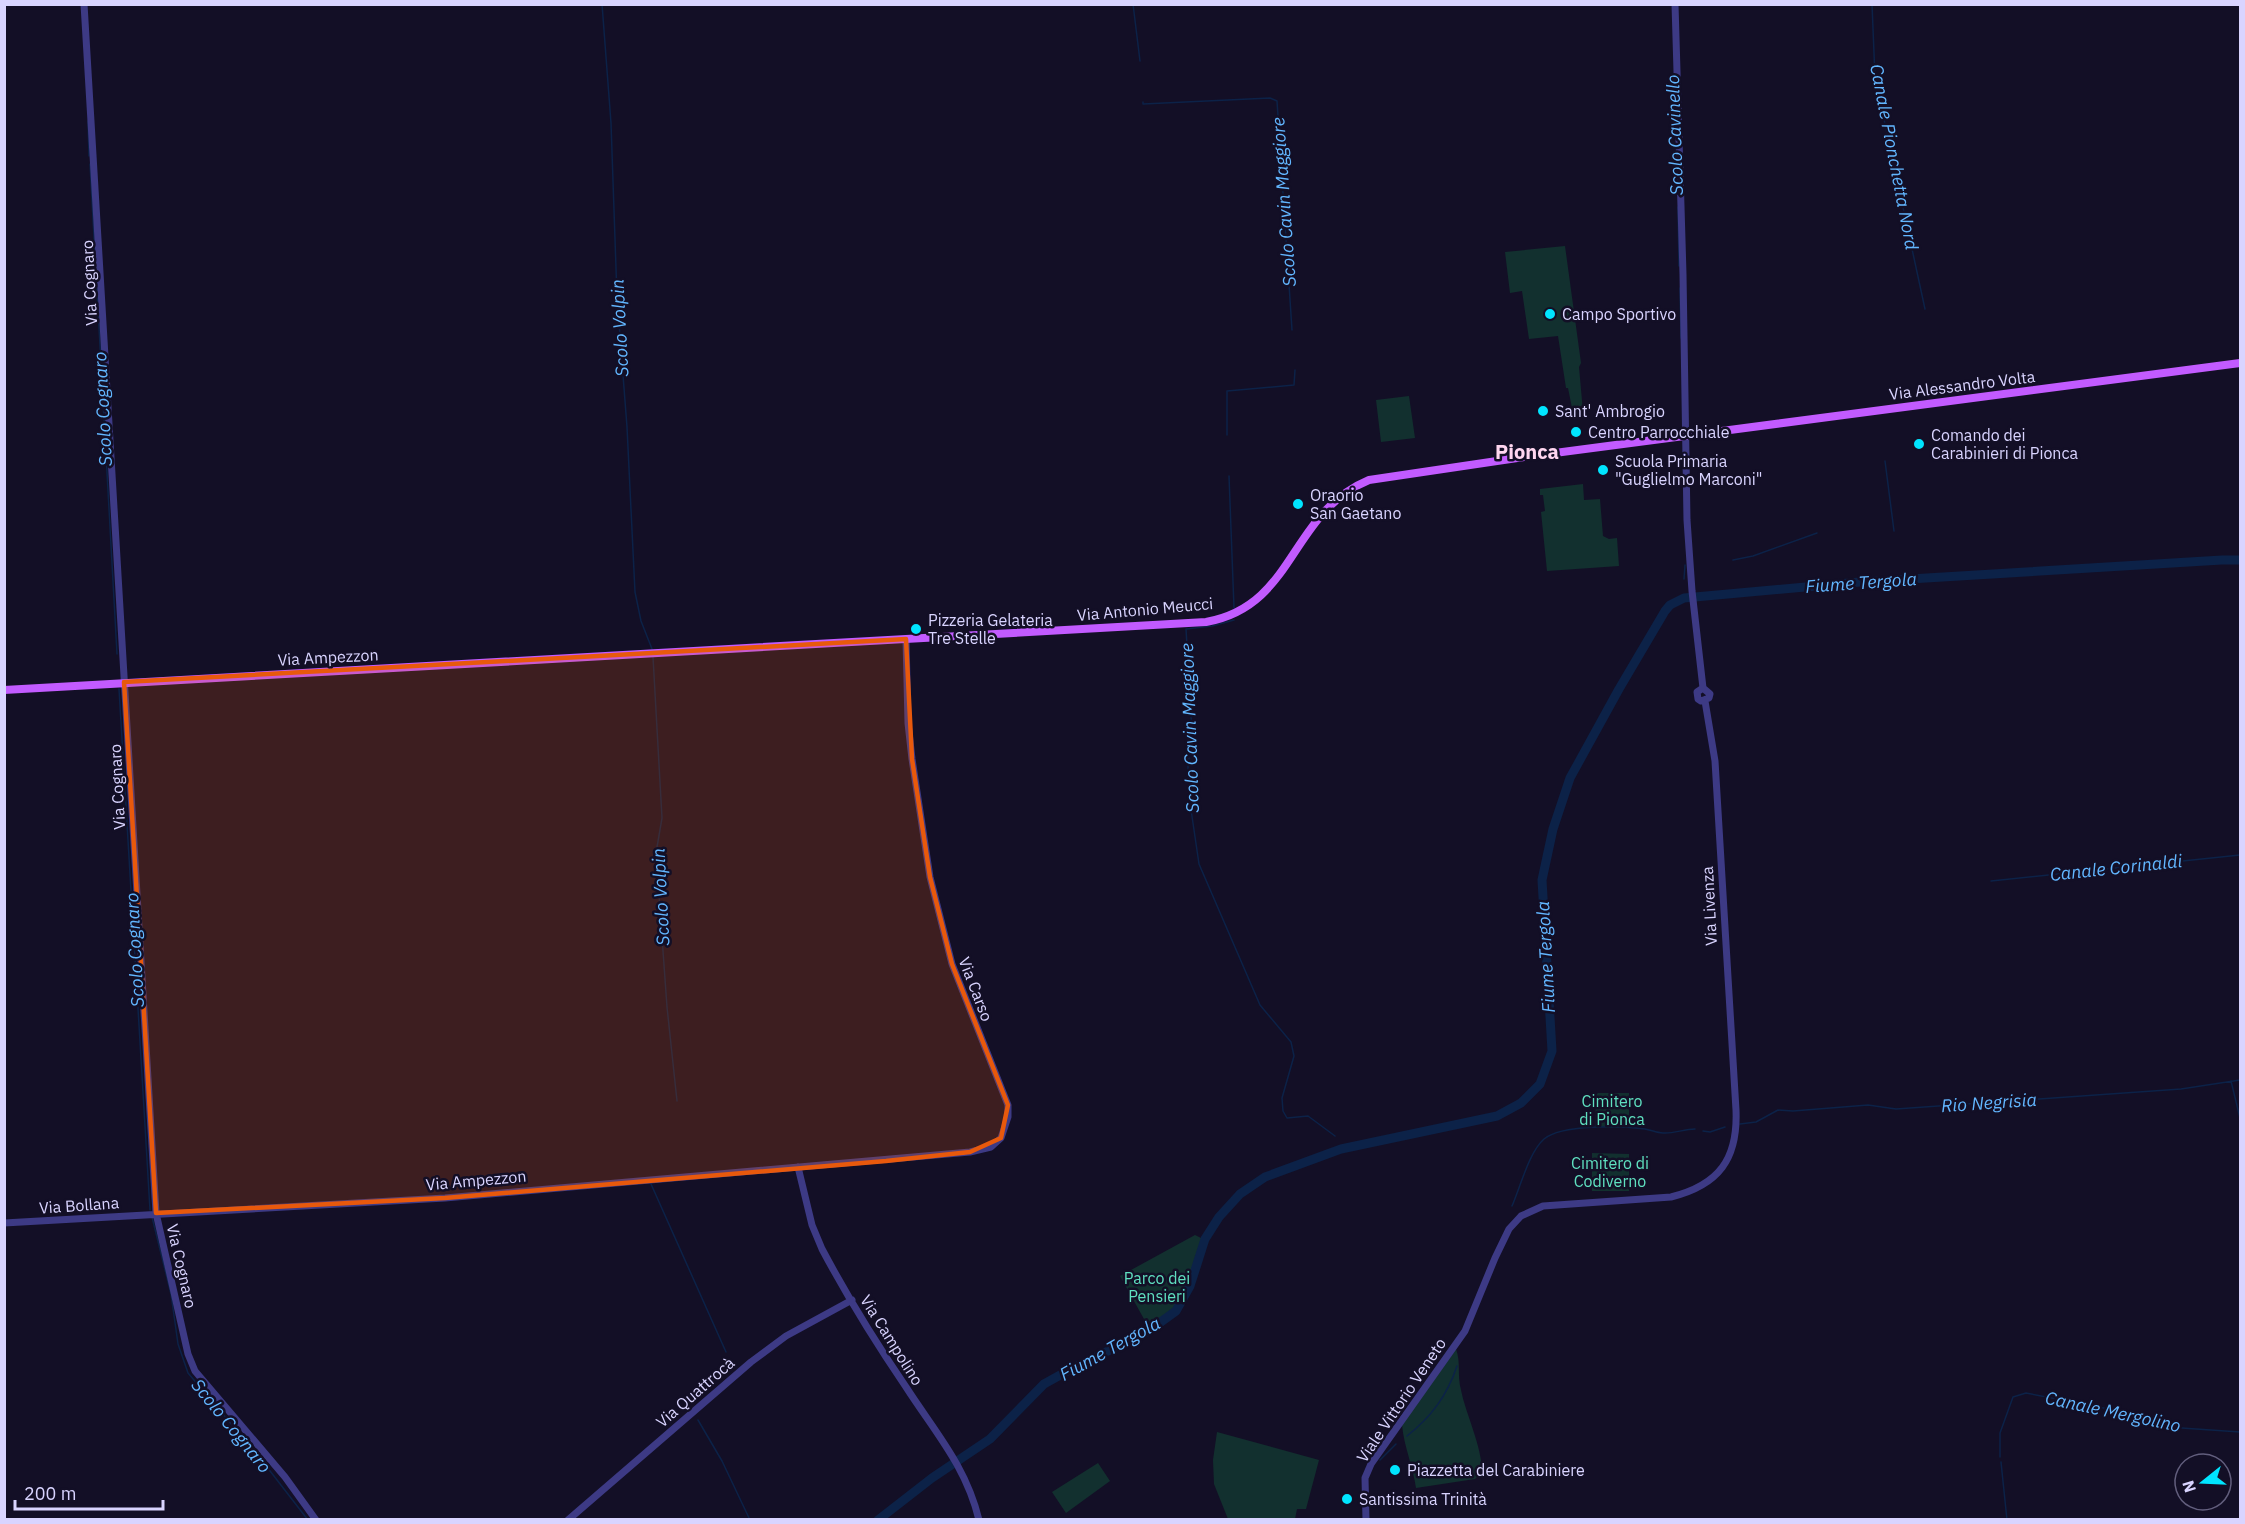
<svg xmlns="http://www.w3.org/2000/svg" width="2245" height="1524" font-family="'IBM Plex Sans',sans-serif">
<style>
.green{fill:#12302f}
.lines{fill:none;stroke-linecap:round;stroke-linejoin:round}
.stream{stroke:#0c2248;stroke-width:1.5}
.river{stroke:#0c2248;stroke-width:9}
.minor{stroke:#3d3a85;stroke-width:7}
.major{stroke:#c25bff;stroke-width:8}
.marked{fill:#e8590c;fill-opacity:0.2;stroke:#e8590c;stroke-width:4.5;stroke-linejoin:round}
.poi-dot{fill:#00e5ff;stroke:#130f26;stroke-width:2}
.labels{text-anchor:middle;stroke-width:5;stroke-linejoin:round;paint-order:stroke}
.street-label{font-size:16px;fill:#d9d4ff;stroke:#130f26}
.poi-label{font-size:16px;fill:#d9d4ff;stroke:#130f26;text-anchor:start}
.park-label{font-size:16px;fill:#5fe0c0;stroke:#130f26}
.water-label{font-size:18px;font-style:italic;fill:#62b6ff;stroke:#130f26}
.quarter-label{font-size:20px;font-weight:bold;fill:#ffd6f0;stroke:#130f26}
</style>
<rect width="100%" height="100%" fill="#130f26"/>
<path class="green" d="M1565,246L1581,363L1579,367L1583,412L1573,413L1568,388H1566L1558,336L1529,339L1522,291L1510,293L1505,252Z
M1409,396L1415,438L1381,442L1376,400Z
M1583,484L1584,500L1600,499L1603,536L1609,539L1617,538L1619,566L1547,571L1541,512L1545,511L1543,495H1540V489Z
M1598,1093H1629V1128L1595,1127L1596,1095Z
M1592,1153L1629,1154V1191H1592Z
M1195,1235L1203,1239L1188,1284L1173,1310L1149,1328L1120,1276Z
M1456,1349C1461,1362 1457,1375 1461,1390C1466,1415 1482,1446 1482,1472L1475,1479L1416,1488C1413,1466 1404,1447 1402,1425Z
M1217,1432L1319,1460L1306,1509H1297L1295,1519H1228L1214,1484L1213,1460Z
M1098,1463L1110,1481L1066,1513L1052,1492Z"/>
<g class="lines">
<path class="stream" d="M602,4L611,123L617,297L627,427L635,592L641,621L652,649
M1133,4L1140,61
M1872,4L1875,78L1925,309
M1143,102V104L1270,98L1277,101L1292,330
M88,121L89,156
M90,164L117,654
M1678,207L1679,266
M1680,288L1681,338
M1227,435V391L1294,385L1295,370
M1885,461L1894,531
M1229,476L1234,608
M1733,560L1753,556L1817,533
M1684,579L1685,565
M1686,596L1687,598
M1234,620L1212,626L1186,629L1192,733L1188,766L1189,796L1199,864L1260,1005L1291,1042L1294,1056L1282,1098L1283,1111L1287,1118L1308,1116L1335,1136
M653,657L662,818L656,853L667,1007L677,1101
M119,689L150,1210
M1991,881L2240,855
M2231,1081L2240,1118
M1740,1124L1756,1122L1778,1110L1793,1111L1868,1105L1896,1109L2181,1089L2240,1080
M1703,1131L1710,1132L1725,1127
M1340,1146L1341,1149
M651,1184L726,1352
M1512,1206C1520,1188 1529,1152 1544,1139C1562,1124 1621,1126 1645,1129C1651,1130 1657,1133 1663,1133C1673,1134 1684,1129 1695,1129
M152,1217L171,1294L178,1344L188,1373L260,1458L308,1520
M698,1420L722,1461L750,1520
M1407,1436C1431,1417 1447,1396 1457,1366
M2000,1457V1433L2013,1397L2026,1393L2140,1415L2167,1427L2240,1432
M1380,1460L1396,1444
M2001,1462L2007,1520"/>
<path class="river" d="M878,1520L932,1478L990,1439L1044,1384L1071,1369L1147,1332L1176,1311L1190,1286L1205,1239L1219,1217L1240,1194L1265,1177L1341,1149L1497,1116L1521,1103L1540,1084L1552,1051L1542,880L1553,829L1570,778L1619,689L1665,611L1670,605L1684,598L1860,582L2222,560H2240"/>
<path class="minor" d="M84,4L156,1213L188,1354L195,1371L285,1477L316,1520
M1675,4L1683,274L1687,520L1692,591L1703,688L1710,694L1709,698L1701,701L1698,699L1697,692L1703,688
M798,1167L812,1225L822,1249C847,1296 876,1343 906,1387C935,1432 966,1466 979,1520
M4,1223L445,1198L970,1152L991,1147L1001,1138L1008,1117V1105L952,964L930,877L912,759L908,723L906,639
M568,1520L751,1362L786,1336L852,1300
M1366,1520L1365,1478L1371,1464L1465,1331L1495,1258L1509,1229L1521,1216L1543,1206L1671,1197C1719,1185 1738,1159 1736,1110L1715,761L1705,701"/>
<path class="major" d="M4,690L1206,622C1296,606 1289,513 1369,480L1524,457L2240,363"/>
</g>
<path class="marked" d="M906,639L912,759L930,877L952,964L1008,1105L1001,1138L970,1152L886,1161L445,1198L156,1213L124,682Z"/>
<g class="poi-dot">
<circle cx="1550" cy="314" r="6"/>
<circle cx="1543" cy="411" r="6"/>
<circle cx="1576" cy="432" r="6"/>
<circle cx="1919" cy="444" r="6"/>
<circle cx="1603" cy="470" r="6"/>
<circle cx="1298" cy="504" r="6"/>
<circle cx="916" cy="629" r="6"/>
<circle cx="1395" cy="1470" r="6"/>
<circle cx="1347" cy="1499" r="6"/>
</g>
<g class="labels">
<g class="street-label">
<text transform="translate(89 283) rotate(-93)" y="6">Via Cognaro</text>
<text transform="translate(1962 385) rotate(-7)" y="6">Via Alessandro Volta</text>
<text transform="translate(1145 609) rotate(-5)" y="6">Via Antonio Meucci</text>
<text transform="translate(328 657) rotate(-3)" y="6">Via Ampezzon</text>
<text transform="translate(117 787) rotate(-93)" y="6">Via Cognaro</text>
<text transform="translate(1709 906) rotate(-93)" y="6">Via Livenza</text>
<text transform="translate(976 989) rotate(69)" y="6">Via Carso</text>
<text transform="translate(476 1180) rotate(-5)" y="6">Via Ampezzon</text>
<text transform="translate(79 1205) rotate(-4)" y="6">Via Bollana</text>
<text transform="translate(182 1266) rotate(77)" y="6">Via Cognaro</text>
<text transform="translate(892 1340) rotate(58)" y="6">Via Campolino</text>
<text transform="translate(695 1392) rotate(-41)" y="6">Via Quattrocà</text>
<text transform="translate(1401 1400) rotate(-56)" y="6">Viale Vittorio Veneto</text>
</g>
<g class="poi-label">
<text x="1562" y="320">Campo Sportivo</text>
<text x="1555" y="417">Sant' Ambrogio</text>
<text x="1588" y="438">Centro Parrocchiale</text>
<text x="1931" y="441">Comando dei<tspan x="1931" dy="18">Carabinieri di Pionca</tspan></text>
<text x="1615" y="467">Scuola Primaria<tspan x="1615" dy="18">"Guglielmo Marconi"</tspan></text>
<text x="1310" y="501">Oraorio<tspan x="1310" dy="18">San Gaetano</tspan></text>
<text x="928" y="626">Pizzeria Gelateria<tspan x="928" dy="18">Tre Stelle</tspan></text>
<text x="1407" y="1476">Piazzetta del Carabiniere</text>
<text x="1359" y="1505">Santissima Trinità</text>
</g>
<g class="park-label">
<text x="1612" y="1107">Cimitero<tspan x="1612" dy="18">di Pionca</tspan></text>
<text x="1610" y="1169">Cimitero di<tspan x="1610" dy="18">Codiverno</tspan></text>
<text x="1157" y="1284">Parco dei<tspan x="1157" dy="18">Pensieri</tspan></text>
</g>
<g class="water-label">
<text transform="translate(1675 135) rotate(-92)" y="6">Scolo Cavinello</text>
<text transform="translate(1894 157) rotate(79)" y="6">Canale Pionchetta Nord</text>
<text transform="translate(1284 202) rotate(-94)" y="6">Scolo Cavin Maggiore</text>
<text transform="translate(620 328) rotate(-93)" y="6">Scolo Volpin</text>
<text transform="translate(103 409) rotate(-93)" y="6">Scolo Cognaro</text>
<text transform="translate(1861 583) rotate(-4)" y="6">Fiume Tergola</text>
<text transform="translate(1190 728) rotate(-92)" y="6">Scolo Cavin Maggiore</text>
<text transform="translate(2116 868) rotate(-6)" y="6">Canale Corinaldi</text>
<text transform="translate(661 897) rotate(-93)" y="6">Scolo Volpin</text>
<text transform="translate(135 950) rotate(-93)" y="6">Scolo Cognaro</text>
<text transform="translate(1546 957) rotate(-93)" y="6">Fiume Tergola</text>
<text transform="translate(1989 1103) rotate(-4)" y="6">Rio Negrisia</text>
<text transform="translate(1110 1349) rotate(-29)" y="6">Fiume Tergola</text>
<text transform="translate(2113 1412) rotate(12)" y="6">Canale Mergolino</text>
<text transform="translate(231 1426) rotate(51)" y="6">Scolo Cognaro</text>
</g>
<g class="quarter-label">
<text x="1527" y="459">Pionca</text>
</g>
</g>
<rect width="2245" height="1524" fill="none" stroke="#d9d4ff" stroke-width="12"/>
<g transform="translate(2203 1482) rotate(252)"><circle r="28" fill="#130f26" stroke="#625e7d" stroke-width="1.5"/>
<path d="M0-4.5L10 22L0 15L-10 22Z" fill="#00e5ff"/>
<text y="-9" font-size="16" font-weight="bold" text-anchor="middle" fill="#d9d4ff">N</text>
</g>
<path d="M15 1500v9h148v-9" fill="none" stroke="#d9d4ff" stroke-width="3"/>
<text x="24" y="1500" font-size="18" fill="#d9d4ff" stroke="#130f26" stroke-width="4.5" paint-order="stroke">200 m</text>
</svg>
